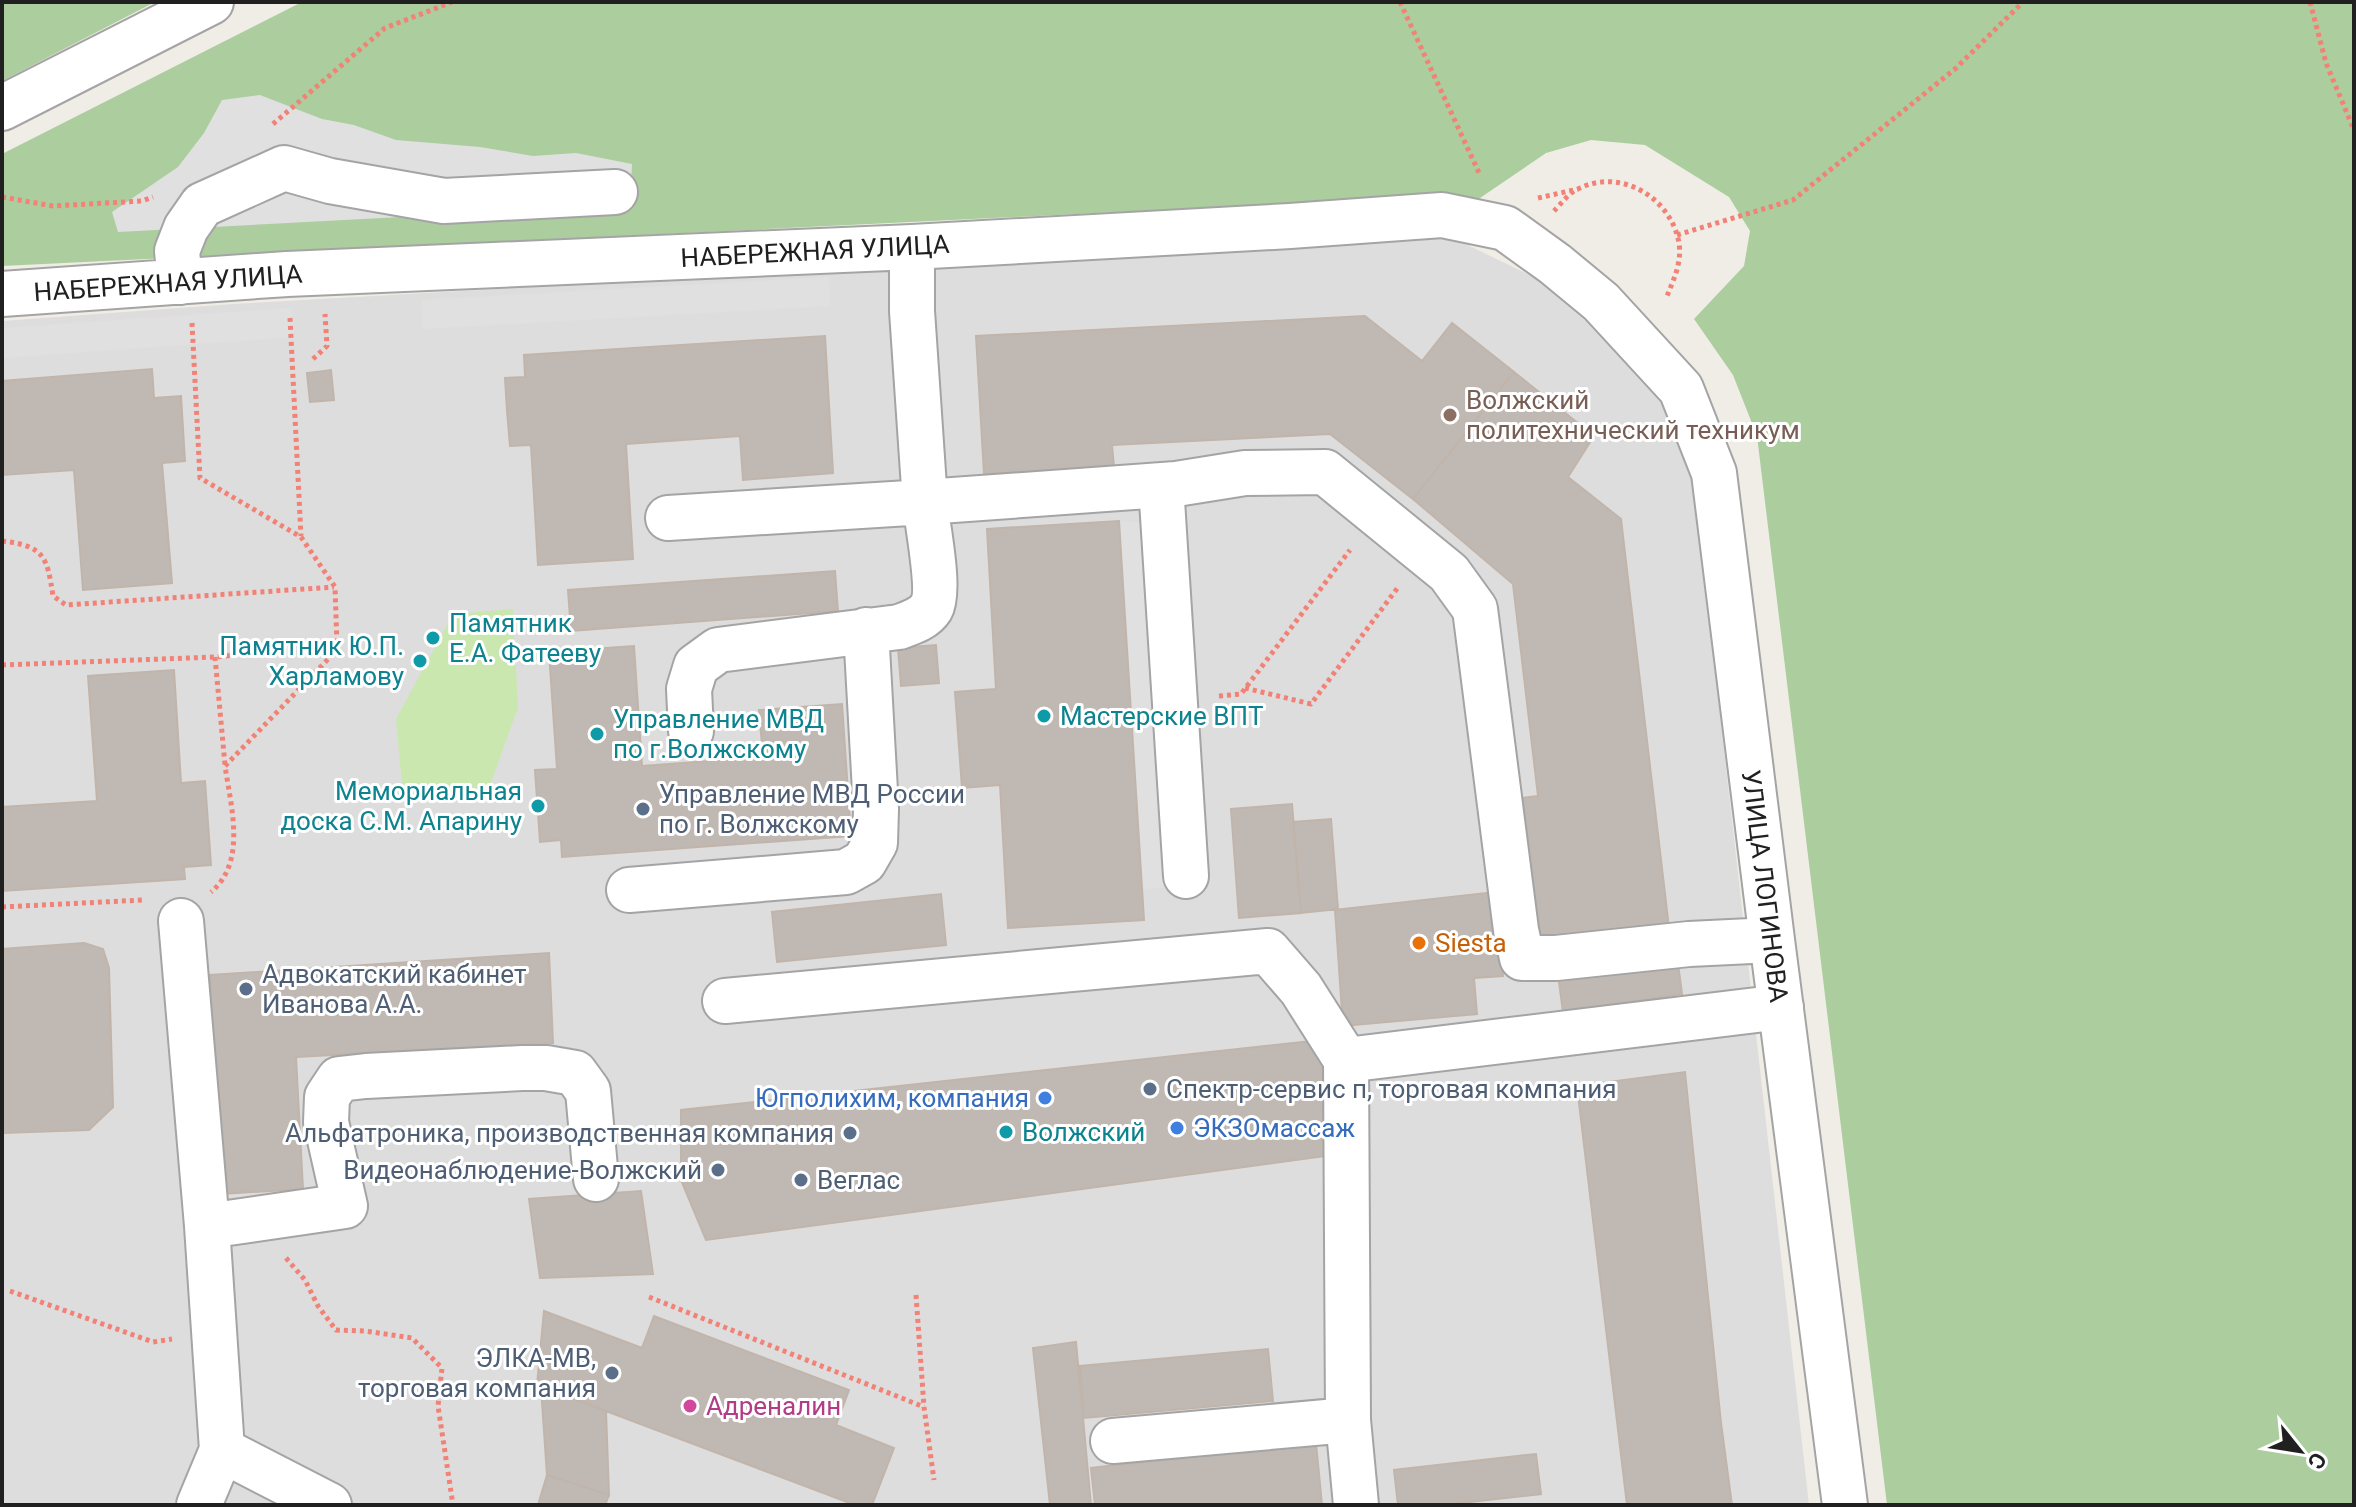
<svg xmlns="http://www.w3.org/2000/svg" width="2356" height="1507" font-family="Roboto,sans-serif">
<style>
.residential{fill:#dedddd}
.grass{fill:#cbe7b0}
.forest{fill:#accd9e}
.parking{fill:#e0e0e0}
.building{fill:#c0b9b3;stroke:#c1b4aa;stroke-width:2}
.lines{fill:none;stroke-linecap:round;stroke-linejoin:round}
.minor-casing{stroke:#a4a4a4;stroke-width:48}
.path{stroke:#f28176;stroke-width:5;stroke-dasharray:4 4;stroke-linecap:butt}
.minor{stroke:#fff;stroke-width:44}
.education-dot{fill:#8d6e63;stroke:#fff;stroke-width:3}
.culture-dot{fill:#0f9aa8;stroke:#fff;stroke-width:3}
.service-dot{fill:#5c6f8a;stroke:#fff;stroke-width:3}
.food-dot{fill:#e8710a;stroke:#fff;stroke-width:3}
.shop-dot{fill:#3f7fe0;stroke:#fff;stroke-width:3}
.hotel-dot{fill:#d1479c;stroke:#fff;stroke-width:3}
.labels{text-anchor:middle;stroke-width:6;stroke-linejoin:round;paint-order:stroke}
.street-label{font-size:26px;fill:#202020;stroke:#fff}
.education-label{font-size:26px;fill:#785e54;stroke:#fff;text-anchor:start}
.culture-label{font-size:26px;fill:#0d838f;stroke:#fff;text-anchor:start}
.service-label{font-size:26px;fill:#4e5e75;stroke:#fff;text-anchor:start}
.food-label{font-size:26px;fill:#c56008;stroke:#fff;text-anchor:start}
.shop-label{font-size:26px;fill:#366cbe;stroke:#fff;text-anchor:end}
.hotel-label{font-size:26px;fill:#b23c85;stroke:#fff;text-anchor:start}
</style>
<rect width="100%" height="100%" fill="#f0ede7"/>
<path class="residential" d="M1447,235L1552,286L1655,388L1692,464L1809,1505H2V321L233,304Z"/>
<path class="grass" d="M513,609L518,708L489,788L403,796L396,719L453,614Z"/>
<path class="forest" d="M2,2H155L2,81Z
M302,2H2354V1505H1887L1757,436L1733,375L1694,319L1744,266L1750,231L1729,197L1645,145L1591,140L1546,153L1480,198L1428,197L2,266V154Z"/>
<path class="parking" d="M260,95L322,119L354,125L396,140L480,147L533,156L576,153L632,164L630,205L118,232L112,212L178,167L204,133L222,100Z
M829,277L830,306L422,329L421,300Z
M292,308L294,337L2,358V328Z
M1119,521L1154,523L1176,887L1142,889Z"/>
<path class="building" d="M1365,316L1422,361L1452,323L1514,372L1413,499L1330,434L1112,445L1114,467L984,474L976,336Z
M825,336L833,473L743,480L740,436L626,444L633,559L538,565L531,445L510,446L507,411L505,378L525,377L524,355Z
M152,369L154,398L181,396L185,461L162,463L172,583L83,590L74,470L2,475V381Z
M331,370L334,400L310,402L307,373Z
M1514,372L1594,436L1568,477L1621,519L1669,928L1533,945L1515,799L1538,796L1513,584L1413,499Z
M1119,521L1144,920L1008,928L1000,785L962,788L955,692L996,689L987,529Z
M835,571L838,611L571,631L568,590Z
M936,645L939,683L901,686L898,648Z
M634,646L642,766L763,757L759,710L842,704L851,836L562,857L561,840L540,842L535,770L557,769L549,652Z
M174,670L181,783L205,781L211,865L184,867L185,879L2,891V807L97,801L88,676Z
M1292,804L1301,913L1239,918L1231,809Z
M1331,819L1338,909L1301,913L1293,822Z
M1495,892L1503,976L1474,978L1477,1014L1343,1026L1335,910Z
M941,894L946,945L777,962L772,912Z
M84,943L103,949L109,968L113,1107L89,1130L2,1133V949Z
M549,953L553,1043L296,1057L303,1189L221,1194L210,975Z
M1677,956L1682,994L1563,1012L1558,974Z
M1320,1040L1330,1092L1333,1155L706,1240L681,1180V1110Z
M1685,1072L1721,1423L1732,1505H1627L1577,1086Z
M641,1191L653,1274L540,1278L529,1199Z
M544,1311L642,1348L654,1316L849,1390L836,1425L894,1448L872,1505H855L537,1385Z
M1076,1342L1091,1505H1050L1033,1348Z
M1268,1349L1273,1401L1084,1418L1080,1366Z
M541,1387L606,1411L609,1495L547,1475Z
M1316,1443L1322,1505H1095L1091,1468Z
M1536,1454L1541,1494L1443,1505H1398L1394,1470Z
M547,1475L609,1495L605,1505H538Z"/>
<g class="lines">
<g class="minor-casing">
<path id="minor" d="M2,108L211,2
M912,247V311L925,502L1176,484L1245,473L1325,472L1449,573L1475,609L1516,930L1522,958H1556L1689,944L1772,940
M180,282L177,251L186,228L202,205L284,168L330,181L444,201L615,192
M2,294L287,274L912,247L1290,226L1442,215L1505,228L1555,264L1601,302L1681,389L1714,473L1772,940L1845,1505
M1161,485L1186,876
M668,518L925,502C927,523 941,591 931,608C924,619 910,623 899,627L718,650L696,666L689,689L691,731
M629,890L846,872L864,862L875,843L876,809L866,630
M181,921L207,1226
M725,1001L1268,951L1301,989L1346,1060L1348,1420L1356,1505
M1346,1060L1781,1007
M1113,1441L1348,1420
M222,1450L329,1505
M199,1505L222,1450L207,1226L345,1206L326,1122L327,1097L339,1079L366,1076L522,1068H546L575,1073L588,1091L596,1179"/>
</g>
<path class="path" d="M1400,2L1480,175
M2310,2L2326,63L2354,130
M273,124L385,28L452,2
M2,197L53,206L142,201L153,197
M1538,198L1578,189
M1554,211C1560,205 1568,194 1576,190C1619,166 1671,197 1679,243C1682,262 1674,279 1667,296
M1677,235L1793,200L1955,69L2023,2
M290,318L301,536
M192,323L200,478L301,537L335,587L337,645L333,654L225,766C231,807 247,862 211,892
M313,359L327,346L325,314
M2,541C45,546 47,557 53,596L66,605L334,587
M215,657L225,765
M2,665L215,657L336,645
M1245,688L1311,704L1399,586
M1219,696L1241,694L1350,550
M2,907L143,900
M286,1258L305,1280L318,1306L336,1330L365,1331L412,1338L442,1368L438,1406L453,1505
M10,1291L153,1342L172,1339
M916,1295L924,1407L934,1480
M649,1297L924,1407"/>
<use href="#minor" class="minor"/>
</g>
<circle class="education-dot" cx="1450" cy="415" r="8"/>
<g class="culture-dot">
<circle cx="433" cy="638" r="8"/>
<circle cx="420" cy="661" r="8"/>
<circle cx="1044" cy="716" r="8"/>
<circle cx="597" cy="734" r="8"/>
<circle cx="538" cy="806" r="8"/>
<circle cx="1006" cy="1132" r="8"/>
</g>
<g class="service-dot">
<circle cx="643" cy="809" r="8"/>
<circle cx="246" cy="989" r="8"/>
<circle cx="1150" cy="1089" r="8"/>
<circle cx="850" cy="1133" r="8"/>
<circle cx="718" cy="1170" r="8"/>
<circle cx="801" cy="1180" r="8"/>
<circle cx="612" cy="1373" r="8"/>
</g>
<circle class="food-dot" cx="1419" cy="943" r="8"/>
<g class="shop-dot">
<circle cx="1045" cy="1098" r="8"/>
<circle cx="1177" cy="1128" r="8"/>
</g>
<circle class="hotel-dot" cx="690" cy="1406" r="8"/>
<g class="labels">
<g class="street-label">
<text transform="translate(815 251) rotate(-3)" y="9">НАБЕРЕЖНАЯ УЛИЦА</text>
<text transform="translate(168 283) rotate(-4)" y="9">НАБЕРЕЖНАЯ УЛИЦА</text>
<text transform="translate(1765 886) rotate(83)" y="9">УЛИЦА ЛОГИНОВА</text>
</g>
<g class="education-label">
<text x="1466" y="409">Волжский<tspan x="1466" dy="30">политехнический техникум</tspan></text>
</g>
<g class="culture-label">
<text x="449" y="632">Памятник<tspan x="449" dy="30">Е.А. Фатееву</tspan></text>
<text x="404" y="655" text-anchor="end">Памятник Ю.П.<tspan x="404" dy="30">Харламову</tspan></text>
<text x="1060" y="725">Мастерские ВПТ</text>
<text x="613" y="728">Управление МВД<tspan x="613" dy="30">по г.Волжскому</tspan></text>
<text x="522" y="800" text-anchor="end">Мемориальная<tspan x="522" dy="30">доска С.М. Апарину</tspan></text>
<text x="1022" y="1141">Волжский</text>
</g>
<g class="service-label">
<text x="659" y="803">Управление МВД России<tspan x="659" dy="30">по г. Волжскому</tspan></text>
<text x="262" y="983">Адвокатский кабинет<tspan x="262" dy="30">Иванова А.А.</tspan></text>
<text x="1166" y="1098">Спектр-сервис п, торговая компания</text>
<text x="834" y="1142" text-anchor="end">Альфатроника, производственная компания</text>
<text x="702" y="1179" text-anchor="end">Видеонаблюдение-Волжский</text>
<text x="817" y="1189">Веглас</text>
<text x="596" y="1367" text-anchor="end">ЭЛКА-МВ,<tspan x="596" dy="30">торговая компания</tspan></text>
</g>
<g class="food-label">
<text x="1435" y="952">Siesta</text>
</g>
<g class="shop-label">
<text x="1029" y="1107">Югполихим, компания</text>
<text x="1193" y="1137" text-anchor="start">ЭКЗОмассаж</text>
</g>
<g class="hotel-label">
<text x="706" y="1415">Адреналин</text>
</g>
</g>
<rect width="2356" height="1507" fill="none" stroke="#202020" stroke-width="8"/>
<g transform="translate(2300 1451) rotate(120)" stroke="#ffffff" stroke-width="6" paint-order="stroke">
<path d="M0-6L14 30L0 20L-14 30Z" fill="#202020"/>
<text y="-12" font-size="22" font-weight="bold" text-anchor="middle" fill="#202020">С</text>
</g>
</svg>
